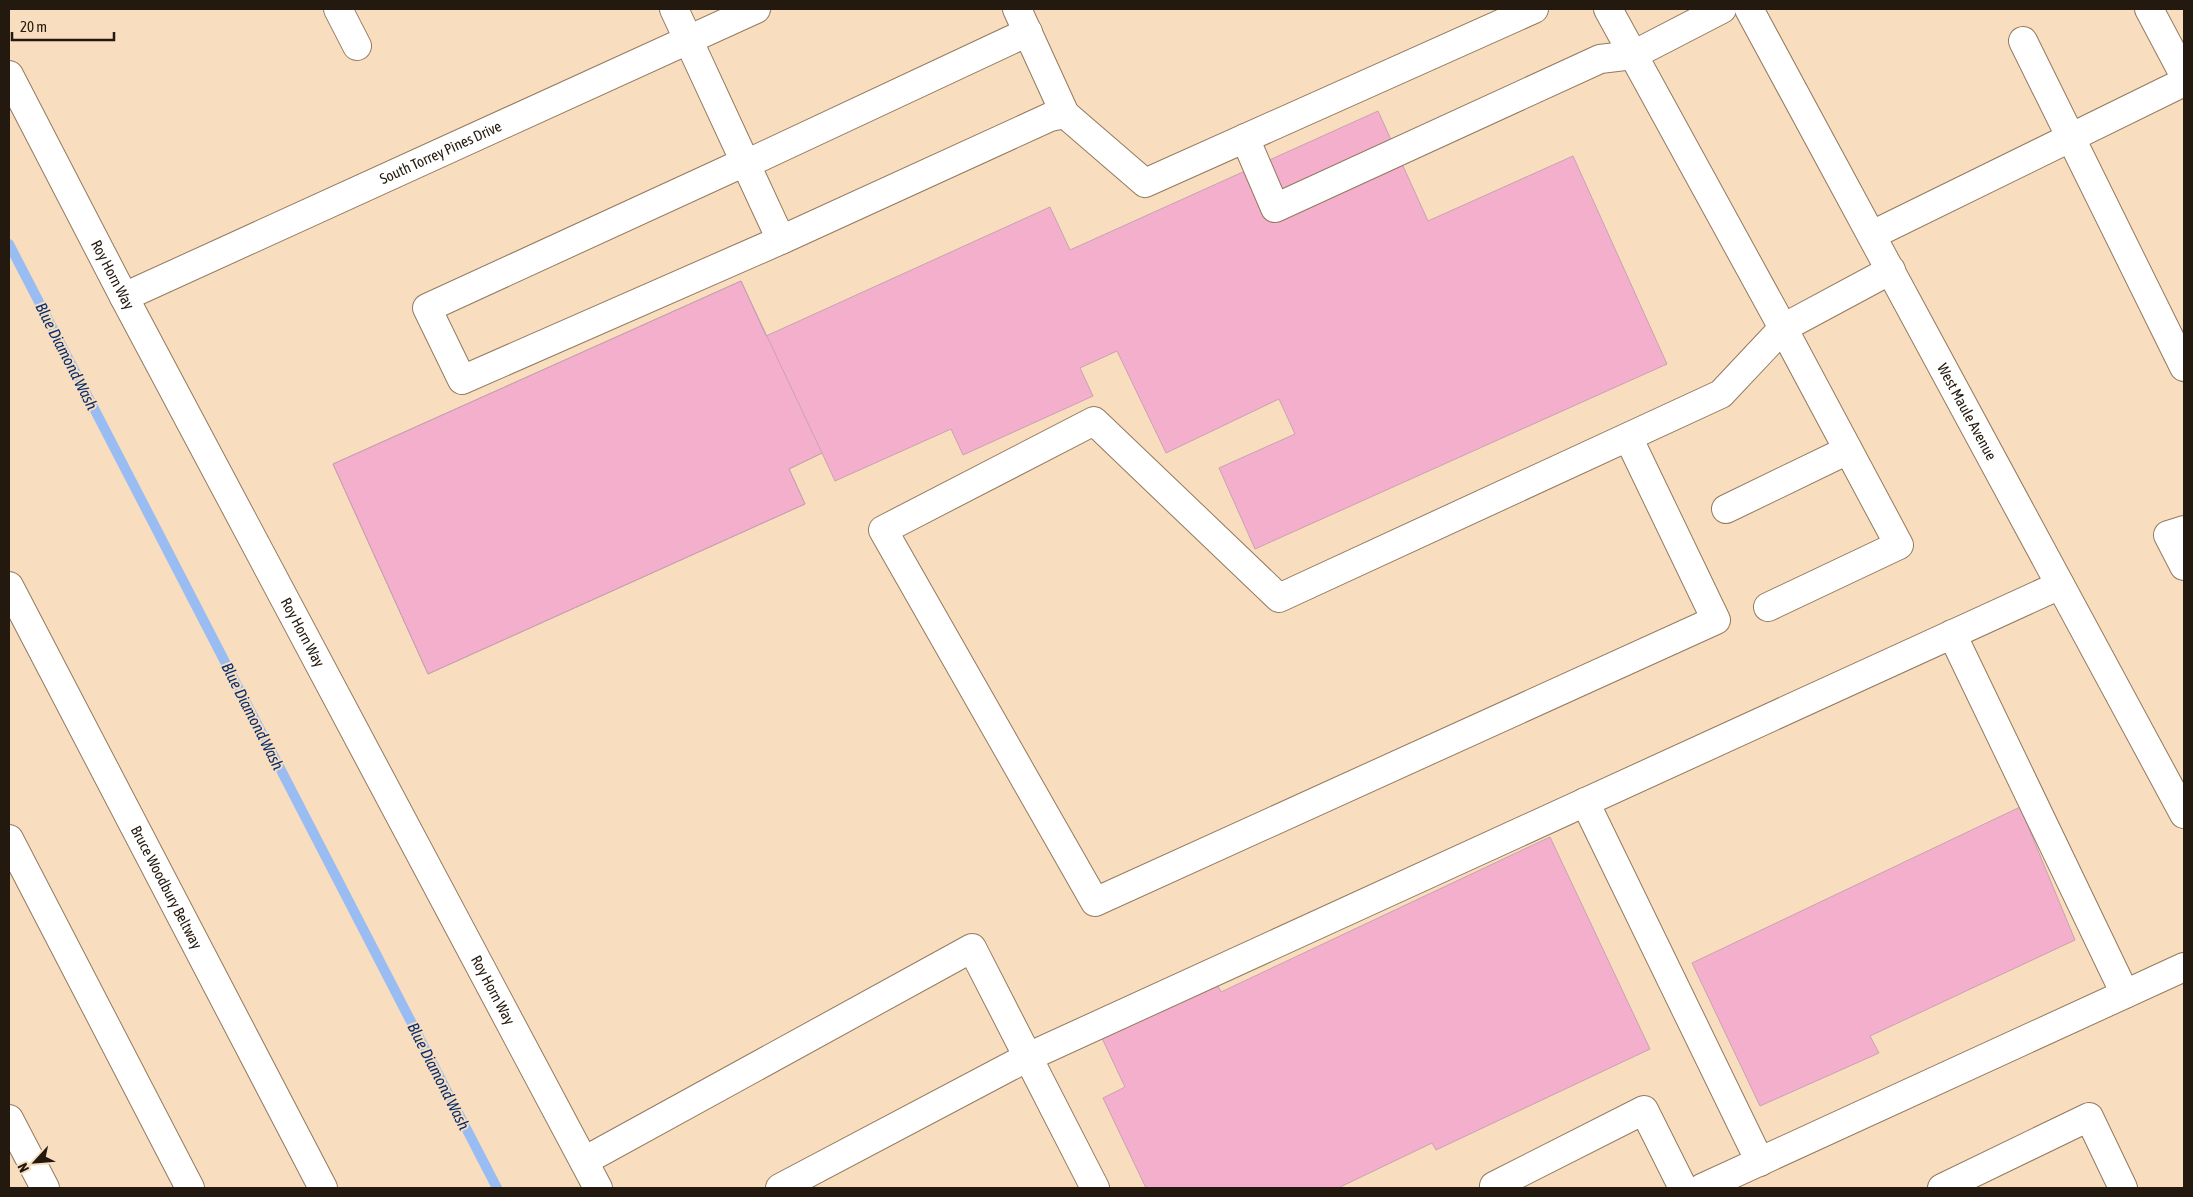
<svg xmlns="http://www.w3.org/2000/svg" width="2193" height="1197" font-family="'Asap Condensed',sans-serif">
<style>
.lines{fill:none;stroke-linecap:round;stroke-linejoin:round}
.stream{stroke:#99bcf3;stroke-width:10}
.building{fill:#f4afcc;stroke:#c9a2b2}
.minor-casing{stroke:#937a5f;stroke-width:30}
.major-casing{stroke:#937a5f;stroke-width:30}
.highway-casing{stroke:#937a5f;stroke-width:30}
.minor{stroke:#fff;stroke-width:28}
.major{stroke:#fff;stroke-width:28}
.highway{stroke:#fff;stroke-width:28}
.labels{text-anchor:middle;stroke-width:4;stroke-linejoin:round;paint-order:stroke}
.street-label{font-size:15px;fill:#23190e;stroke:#f8ddbf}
.water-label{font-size:16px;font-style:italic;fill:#083070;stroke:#f8ddbf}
</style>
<rect width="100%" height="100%" fill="#f8ddbf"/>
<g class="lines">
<path class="stream" d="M9,244L497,1188"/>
</g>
<path class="building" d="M1378,111L1428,221L1573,156L1667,364L1255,549L1219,468L1295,434L1279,399L1166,453L1117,351L1080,368L1093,396L963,455L951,429L835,481L822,453L789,469L805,504L428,674L333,464L741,281L766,336L1050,207L1070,250Z
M741,281L822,453L789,469L805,504L428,674L333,464Z
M2020,807L2075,940L1870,1036L1879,1053L1760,1106L1692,963Z
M1550,837L1650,1049L1436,1150L1432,1143L1338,1188H1146L1103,1098L1125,1087L1100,1034L1215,980L1221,992Z"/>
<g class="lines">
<g class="minor-casing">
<g id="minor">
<path d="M338,9L357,46"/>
<path d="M674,9L781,240L1050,117L1065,114"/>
<path d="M1017,9L1065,114L1145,183L1534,9"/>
<path d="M1608,9L1783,328L1899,545L1768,607"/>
<path id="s1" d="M1749,9L2184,814"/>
<path d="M2149,9L2184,75"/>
<path d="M2023,41L2184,367"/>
<path d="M1245,138L1275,208L1600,59L1633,55L1722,9"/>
<path d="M1872,235L2184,82"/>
<path d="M781,240L462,380L427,308L734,167L746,164L1028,32"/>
<path id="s2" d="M124,297L756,9"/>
<path d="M1628,437L1716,620L1095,902L883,530L1094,421L1279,598L1721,394L1783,328L1891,270"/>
<path d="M1726,509L1848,450"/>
<path d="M2184,530L2168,535L2184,566"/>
<path d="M1952,634L2125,994"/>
<path d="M1585,802L1760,1162"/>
<path d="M584,1161L972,948L1095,1188"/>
<path d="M780,1188L1028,1057L2060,585"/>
<path d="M1495,1188L1494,1186L1644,1110L1683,1188"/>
<path d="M1702,1188L2184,967"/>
<path d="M1942,1188L2089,1117L2123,1188"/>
</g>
</g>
<g class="major-casing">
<g id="major">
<path id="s3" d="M9,75L124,297L598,1188"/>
<path d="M9,1119L45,1188"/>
</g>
</g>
<g class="highway-casing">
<g id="highway">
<path id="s4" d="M9,586L323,1188"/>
<path d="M9,839L190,1188"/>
</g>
</g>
<use href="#minor" class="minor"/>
<use href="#major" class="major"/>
<use href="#highway" class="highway"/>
</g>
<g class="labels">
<g class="street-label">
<text dy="5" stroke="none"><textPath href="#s2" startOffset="348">South Torrey Pines Drive</textPath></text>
<text dy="5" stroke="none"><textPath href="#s3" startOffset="225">Roy Horn Way</textPath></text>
<text dy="5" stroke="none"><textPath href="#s1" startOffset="458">West Maule Avenue</textPath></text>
<text dy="5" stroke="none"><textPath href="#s3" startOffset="630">Roy Horn Way</textPath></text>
<text dy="5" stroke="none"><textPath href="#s4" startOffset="340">Bruce Woodbury Beltway</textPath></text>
<text dy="5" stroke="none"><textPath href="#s3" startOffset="1035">Roy Horn Way</textPath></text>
</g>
<g class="water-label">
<text transform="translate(67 356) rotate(63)" y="6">Blue Diamond Wash</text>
<text transform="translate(253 716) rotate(63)" y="6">Blue Diamond Wash</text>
<text transform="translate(439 1076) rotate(63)" y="6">Blue Diamond Wash</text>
</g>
</g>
<rect width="2193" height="1197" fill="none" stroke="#23190e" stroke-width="20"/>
<g transform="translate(35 1162) rotate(244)" stroke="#f8ddbf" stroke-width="4" paint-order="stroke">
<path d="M0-4L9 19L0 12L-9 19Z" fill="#23190e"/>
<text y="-8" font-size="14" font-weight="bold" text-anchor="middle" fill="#23190e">N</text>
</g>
<path d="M12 32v8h102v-8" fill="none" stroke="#23190e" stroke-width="2.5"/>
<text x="20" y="32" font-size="15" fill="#23190e" stroke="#f8ddbf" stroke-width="4" paint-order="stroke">20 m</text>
</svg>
